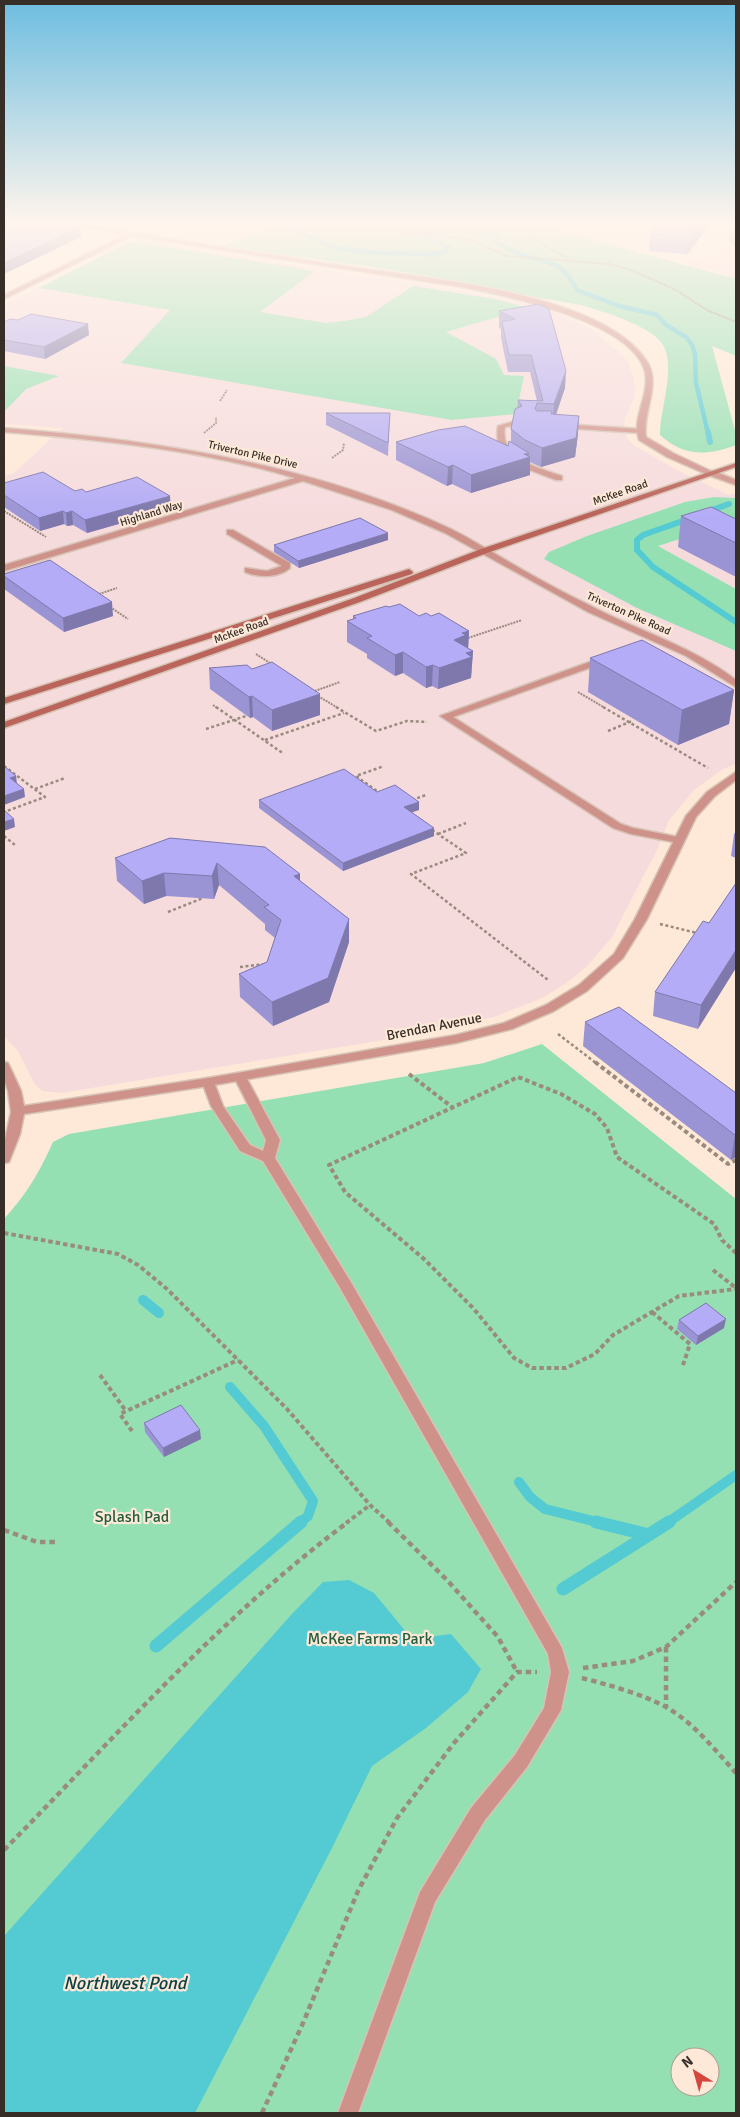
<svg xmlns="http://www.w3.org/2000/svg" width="740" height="2117" font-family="Signika,sans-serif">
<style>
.commercial{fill:#f6dbdd}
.green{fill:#94e0b3;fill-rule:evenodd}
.water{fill:#54cad3}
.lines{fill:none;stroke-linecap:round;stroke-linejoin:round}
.stream-far3{stroke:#54cad3;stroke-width:4.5}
.stream-far2{stroke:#54cad3;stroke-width:6}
.stream-far1{stroke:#54cad3;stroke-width:10}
.stream{stroke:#54cad3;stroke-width:13}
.service-casing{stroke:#d6c3b4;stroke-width:3}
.minor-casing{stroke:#d6c3b4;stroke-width:3}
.secondary-casing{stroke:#d6c3b4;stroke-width:3}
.path-far3{stroke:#9a8b7f;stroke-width:2;stroke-dasharray:2 1;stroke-linecap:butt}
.path-far2{stroke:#9a8b7f;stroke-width:2.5;stroke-dasharray:3 2.5;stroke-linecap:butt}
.path-far1{stroke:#9a8b7f;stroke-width:4;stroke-dasharray:4.5 3;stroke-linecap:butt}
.path{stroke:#9a8b7f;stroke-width:4.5;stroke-dasharray:5.5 4;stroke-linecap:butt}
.service{fill:#cf928b;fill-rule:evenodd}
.minor{fill:#cf928b;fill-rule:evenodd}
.secondary{fill:#bb645b;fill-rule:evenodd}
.wall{fill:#9b94d4}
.shaded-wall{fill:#7e78ac}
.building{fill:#b4acf6;stroke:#7e78ac}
.labels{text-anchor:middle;stroke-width:4.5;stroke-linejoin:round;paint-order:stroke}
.far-street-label{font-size:11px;fill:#362e27;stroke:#fee8d7}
.street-label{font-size:14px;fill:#362e27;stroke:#fee8d7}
.near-park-label{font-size:16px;fill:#225e3f;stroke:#fee8d7}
.near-water-label{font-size:18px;font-style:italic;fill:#094145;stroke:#fee8d7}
</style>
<rect width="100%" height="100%" fill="#fee8d7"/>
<path class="commercial" d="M140,241L459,290L501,298L551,311L568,318L593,330L627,360L633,375L635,388L634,397L624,421L627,438L633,445L677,470L729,495L736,493V764L723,769L694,790L669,820L658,848L612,937L587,966L565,984L542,998L497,1016L444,1030L61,1093L42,1091L34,1083L18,1051L4,1036V476L14,473L63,428L4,424V305L127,243Z
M736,248V279L682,263Z"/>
<path class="green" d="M281,220H520L736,279V356L712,346L736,434V445C707,456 684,457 660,435C659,411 678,364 661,342C649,327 613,315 594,309C575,302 554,301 535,297C433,273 328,262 225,246L284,221Z
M136,242L315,271L260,312L326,323L344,321L366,317L413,286L495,299L528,308L446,332L496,359L504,375L524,376L516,414L452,420L121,363L170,310L39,288L127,243Z
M4,366L59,376L26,389L4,412Z
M714,497L736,498V521L658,546L736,589V651L637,608L544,559L549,552L587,536L685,502Z
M542,1044L736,1199V2113H4V1219C28,1192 39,1173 53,1142L69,1134L484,1063ZM680,2057H710V2087H680Z"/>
<path class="water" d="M349,1580L374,1593L412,1639L451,1634L481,1669L468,1692L426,1728L372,1766L332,1848L195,2113H4V1936L291,1615L323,1582Z"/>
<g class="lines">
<path class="stream-far3" d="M289,220L290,226L319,242L341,249L381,253L434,254L444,252L449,248L423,234L465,230L496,235L499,238L495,240L496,242C503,245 510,250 517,253C548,265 559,256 577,290L619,306L657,315L666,325L686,337L692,345L695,354L696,383L708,433"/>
<path class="stream-far2" d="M708,432L710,442
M706,512L729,504
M691,518L643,535L637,540V550L653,567L736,622"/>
<path class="stream-far1" d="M143,1300L159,1313
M230,1387L264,1426L313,1501L308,1516L300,1523
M519,1482L530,1497L545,1509L601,1523
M667,1523L736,1475"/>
<path class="stream" d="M596,1522L649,1535
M563,1589L669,1522
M156,1646L301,1522"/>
<g class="service-casing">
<path id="service" d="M515,421L519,423L518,425L505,427C499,459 539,468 562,476V480H556C531,470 491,461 498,426Z
M560,424L640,429L644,431L640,433L563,428H560Z
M708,471H714L736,480V485L708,475Z
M227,530H233L290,563V568C278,578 259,578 245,572V568L267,571L282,566L227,534Z
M606,656L609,657V661L453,717L621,824L633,828L683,838L684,840L683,842L679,843L631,834L613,828L440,716Z
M240,1073L246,1077L280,1140L275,1158L352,1284L562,1648L569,1672L561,1710L527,1767L485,1820L435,1902L358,2113H338L420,1892L471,1808L515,1755L544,1708L551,1672L548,1654L339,1286L263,1161L240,1151L211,1106L202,1082L208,1078L214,1082L223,1106L250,1145L263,1151L266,1140L234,1077Z"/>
</g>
<g class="minor-casing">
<path id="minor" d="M46,220H60C133,233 207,245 280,256C314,261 348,267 382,271C451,281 609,298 648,363C661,386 642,413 646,437L673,453L715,473L708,475L667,457L639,440C631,418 650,395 645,372C632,321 506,296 461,287L132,236L4,299V295L125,235Z
M736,228V247L729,240L733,230Z
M4,428C157,440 311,464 451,529C471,539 490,551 509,562C535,577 562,592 589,605C638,631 692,646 736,680V687L686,656L588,612L445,533L392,510L303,481L4,571V565L295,478C201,450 102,440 4,432Z
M736,772V780L715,796L696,817L647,919L623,958L587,991L554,1011L512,1029L456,1043L208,1086L24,1114L20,1134L9,1162L4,1163V1144L11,1112L8,1091L4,1079V1062L8,1063L21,1091L24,1106L208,1078L456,1035L504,1023L546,1005L579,985L614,954L635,919L686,816L707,792Z"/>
</g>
<g class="secondary-casing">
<path id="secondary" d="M736,463V467L487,553L360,602L4,728V722L354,598L481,549Z
M409,569L413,572L412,574L4,704V698Z"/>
</g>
<path class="path-far3" d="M343,220L385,230L468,239L507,256L609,264L631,270L674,289L707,310L736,322
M515,220L545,246L569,259
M220,401L227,390
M204,433L216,423V417
M332,458L343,450L344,443
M4,511L46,537
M96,595L117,588
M110,607L128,619
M465,639L522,620
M256,654L273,665
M312,692L340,682
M578,692L605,708
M318,696L338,708
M213,705L217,708"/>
<path class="path-far2" d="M216,707L284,754
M336,707L376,731L407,721L427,722
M603,707L708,768
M206,729L246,716
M608,731L632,721
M265,740L344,713
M4,766L45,797L4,812
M35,789L65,778
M381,794L356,776L384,766
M412,800L426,795
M432,830L466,853L411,874L548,980
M438,834L466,823
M4,836L15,845
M168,912L203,898
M660,924L697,933
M240,967L265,964
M558,1034L596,1063"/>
<path class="path-far1" d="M595,1062L728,1164L736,1160
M409,1074L452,1107
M4,1233L118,1254L138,1265L167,1289L287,1409L370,1505L390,1523
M736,1253L722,1240L714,1224L617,1157L607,1128L595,1114L561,1094L518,1077L329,1165L345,1192L424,1259L474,1309L514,1358L532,1368H566L595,1354L613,1335L679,1296L736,1289
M713,1270L736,1288
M652,1312L690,1344L682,1368
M100,1375L126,1411
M132,1431L120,1414L238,1360
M346,1523L370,1505"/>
<path class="path" d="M388,1522L447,1580L498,1637L517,1672
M4,1530L37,1542H55
M666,1647V1707
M583,1668L633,1661L666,1647L736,1582
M582,1678C606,1684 645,1695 666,1707C694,1723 715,1750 736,1773
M4,1850C115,1737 221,1617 348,1522
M262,2113L303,2023L358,1891L397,1818L454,1743L517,1672H537"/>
<use href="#service" class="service"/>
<use href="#minor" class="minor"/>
<use href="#secondary" class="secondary"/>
</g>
<path class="wall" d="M657,220H714L687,254L649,251L650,234L657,225Z
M539,304L565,388L556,415L578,434L575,457L541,467L530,462V475L471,493L452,484L447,486L396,460V442L508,446L511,442V429L517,408L518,400L537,401L530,372H508L501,338V329L499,328V311Z
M4,322L89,335L45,359L4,351Z
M326,413H390L388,456L326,425Z
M4,483L86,492L171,509L87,533L73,525L67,526L64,524L40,531L4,507Z
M681,516L736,519V577L678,547Z
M388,540L299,568L274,552V545Z
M4,574L113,616L64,632L4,589Z
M389,607L419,616H431L469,631L468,648L473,651L471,678L438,689L432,686L426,688L403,673L395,676L367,658V654L347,642V621L353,619V616Z
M590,658L734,690L729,724L678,745L588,692Z
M209,668L320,715L272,731L253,717L250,718L210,689Z
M377,792L419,810L411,812L434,828V836L343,871L259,808V800Z
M736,831V858L731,856L734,834Z
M170,838L300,874V881L349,919V942L329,1002L273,1026L240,997L239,974L267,962L275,938L265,930V924L219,885L214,899L166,896L144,904L117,881L115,858Z
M736,883L698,1029L653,1016L655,992L709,923Z
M585,1022L736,1093V1157L731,1160L583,1046Z
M679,1320L724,1328L696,1345L677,1329Z
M144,1423L201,1439L164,1457L145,1432Z"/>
<path class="shaded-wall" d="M703,220H714L687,254L689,237Z
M80,227L81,237L4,274V263Z
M88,324L89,335L45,359L44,347Z
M566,371L565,388L553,422L554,404Z
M579,416L578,434L575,457L541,467L542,448Z
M529,453L528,457H530V475L471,493V475Z
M453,465L452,484L447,486L448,467Z
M170,496L171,509L87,533L85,520Z
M63,511L64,524L40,531L39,518Z
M72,511L73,525L67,526L66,513Z
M388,533V540L299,568L298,561Z
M112,602L113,616L64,632L63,618Z
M469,631L468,651L454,640L462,633Z
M473,651L471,678L438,689L439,668L466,653Z
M403,652V673L395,676V655Z
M433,665L432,686L426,688V667Z
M734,690L729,724L678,745L682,710Z
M320,694V715L272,731V710Z
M252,696L253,717L250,718L249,697Z
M16,776L17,784L10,778Z
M24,789L25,797L4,805V796Z
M419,802V810L404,815V807Z
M14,819L15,827L4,831V822Z
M434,828V836L343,871V863Z
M217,863L219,885L214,899L212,876Z
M164,873L166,896L144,904L142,881Z
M300,874V897L294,876Z
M349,919V942L329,1002L273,1026L272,1002Z
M736,950V968L698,1029L701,1005Z
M736,1134V1157L731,1160L735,1135Z
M726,1319L724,1328L696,1345L698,1336Z
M200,1430L201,1439L164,1457L163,1448Z"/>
<path class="building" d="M4,220H38L80,227L4,263Z
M660,220H703L689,237L650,234Z
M539,304L549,309L566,371L554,404L537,403L535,409L537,411H552L551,414L579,416L576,438L542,448L525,440L511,429L515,409L522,406L518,400L543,401L531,355H509L502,322L515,319L499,311Z
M31,314L88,324L44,347L4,340V322L10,319L18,320Z
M326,413H390L388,443Z
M465,426L508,446L509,441L529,453L524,454L530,457L471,475L453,465L448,467L396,442L438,430Z
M43,472L75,491L82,489L86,492L137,477L170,496L85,520L72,511L66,513L63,511L39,518L4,495V483Z
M711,507L736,519V543L681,516Z
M360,518L388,533L298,561L274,545Z
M50,560L112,602L63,618L4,576V574Z
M400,604L419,616L426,613L431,616L439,613L469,631L462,633L466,635L454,640L473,651L466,653L472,657L439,668L433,665L426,667L403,652L395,655L367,638L372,636L347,621L356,618L353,616L386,606L389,607Z
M642,640L734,690L682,710L590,658Z
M272,662L320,694L272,710L252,696L249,697L209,668L247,665L252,669Z
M4,766L16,776L10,778L24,789L4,796Z
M344,769L377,792L395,785L419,802L404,807L434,828L343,863L259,800Z
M4,810L14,819L4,822Z
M170,838L265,847L300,874L294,876L349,919L328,978L272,1002L239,974L267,962L281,920L264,907L269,905L217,863L212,876L164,873L142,881L115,858Z
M736,883V950L701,1005L655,992L703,921L709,923Z
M619,1007L736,1093V1134L735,1135L585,1022Z
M706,1303L726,1319L698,1336L679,1320Z
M181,1405L200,1430L163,1448L144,1423Z"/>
<linearGradient id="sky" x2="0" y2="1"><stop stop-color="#6dbde0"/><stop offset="0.43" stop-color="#fff5ed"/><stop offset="1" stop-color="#fff5ed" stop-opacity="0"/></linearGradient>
<rect width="740" height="517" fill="url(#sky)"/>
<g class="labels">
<g class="far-street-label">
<text transform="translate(253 454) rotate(13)" y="4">Triverton Pike Drive</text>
<text transform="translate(620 492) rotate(-19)" y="4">McKee Road</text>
<text transform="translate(151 513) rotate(-17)" y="4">Highland Way</text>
<text transform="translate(629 613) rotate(24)" y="4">Triverton Pike Road</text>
<text transform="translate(241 630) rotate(-20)" y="4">McKee Road</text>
</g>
<g class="street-label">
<text transform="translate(434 1026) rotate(-11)" y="5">Brendan Avenue</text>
</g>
<g class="near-park-label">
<text x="132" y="1522">Splash Pad</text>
<text x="370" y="1644">McKee Farms Park</text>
</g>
<g class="near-water-label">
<text x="125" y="1989">Northwest Pond</text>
</g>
</g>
<rect width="740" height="2117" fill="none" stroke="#362e27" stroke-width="10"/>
<g transform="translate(695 2072) rotate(323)"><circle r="24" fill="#fee8d7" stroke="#ae9e91"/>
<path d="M0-4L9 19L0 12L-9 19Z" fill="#d5473d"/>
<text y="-8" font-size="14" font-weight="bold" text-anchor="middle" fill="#362e27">N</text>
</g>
</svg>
